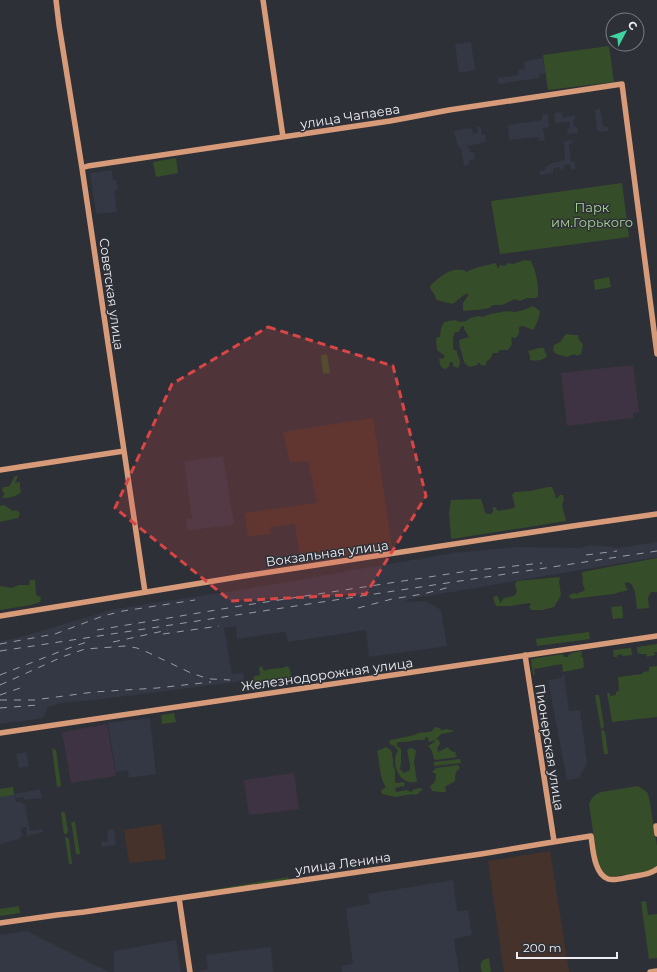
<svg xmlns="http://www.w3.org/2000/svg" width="657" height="972" font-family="Montserrat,sans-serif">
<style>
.commercial{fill:#45332b}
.built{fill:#343744}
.education{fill:#3e3342}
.green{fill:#354d28}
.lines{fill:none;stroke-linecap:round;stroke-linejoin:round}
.secondary{stroke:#d89b79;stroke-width:5.5}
.rail{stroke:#9b9da2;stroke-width:1;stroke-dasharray:7 7;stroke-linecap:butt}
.marked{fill:#d94646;fill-opacity:0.2;stroke:#d94646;stroke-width:3;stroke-dasharray:8 5;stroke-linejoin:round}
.labels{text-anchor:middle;stroke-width:3;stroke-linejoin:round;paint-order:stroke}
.street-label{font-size:13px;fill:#ecedf2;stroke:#2e3037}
.park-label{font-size:13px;fill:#a9d595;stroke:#2e3037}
</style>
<rect width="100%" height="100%" fill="#2e3037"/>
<path class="commercial" d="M373,418L392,548L301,564L295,524L270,527L271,534L248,536L245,513L317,503L308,461L290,462L283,432Z
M161,824L166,859L129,863L124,830Z
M550,851L569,972H504L488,861Z"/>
<path class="built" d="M471,42L475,70L459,73L455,44Z
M543,58L546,73L539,75V78L498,84V78L518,75L519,70L525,69L524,61Z
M600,108L603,126L608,127V131L601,132L597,130L595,110Z
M561,112L563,118L575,115V119L573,121L574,126L577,127L578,133L568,134L567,129L570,128V122L555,123L554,113Z
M542,115H548L549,127L543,128L545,140L539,141L538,137L509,140L508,125L542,120Z
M477,127H481L482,135L485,134L486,142L468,146L470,152H474L475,159L469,160V165L464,166L461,148L458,147L454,131L471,128L473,134L478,133Z
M572,140L573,143L569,144L571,161L575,163V169H571L570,164L564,165L563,170H561L560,167L553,168V173L540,175V171L545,170V167L549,166V164L565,160L564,141Z
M112,170L113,180H116L118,190L114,191L117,212L96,214L90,173Z
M223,456L234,524L188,531L186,519L192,518L184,462Z
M657,542V557L410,599L404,602L426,601L441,610L447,646L369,657L366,630L288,642L286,633L283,632L237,639L236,626L224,628L232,674L243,673L244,681L95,700L60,703L48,707L43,718L0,724V641L17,638L115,609L245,589L371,567L454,553L515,547L579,548L592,545L619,548Z
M564,674L569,711L580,710L587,763L579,778L567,780L548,680L562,678V675Z
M148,718L150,719L156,774L129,778L128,770L116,772L108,723Z
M26,752L29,766L19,768L16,754Z
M13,787L16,802H21L25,805L30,831L42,829L43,832L30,835V836H27L26,827L21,828L22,836L19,839L0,844V789Z
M40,789L42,798L24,800V797L16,798L15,794Z
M114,829L116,845L102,847L101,842L108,841L107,830Z
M453,880L457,911L468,910L472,935L454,939L459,972H342L341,966L353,964L346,908L370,904L368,894Z
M27,931L109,972H0V935Z
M176,940L181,972H114V951Z
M271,947L273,972H197L208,969L206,955Z"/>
<path class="education" d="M633,365L639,412L633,413V418L567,426L561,373Z
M107,724L116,776L71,783L62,732Z
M294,773L299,809L249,815L244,780Z"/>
<path class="green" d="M609,46L614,82L548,90L543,55Z
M176,158L178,173L156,177L153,162Z
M622,183L629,237L500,254L491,201Z
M525,260L531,261C536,271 539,285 538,297L534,298H527L520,301L515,299L502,305H493L489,308L477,310H474L463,311V303L469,294H465L453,304L436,300L435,295L431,290L430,286C439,277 454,264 467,272C472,268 488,265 496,263L498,269L500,265L505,266L508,263L513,264Z
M609,277L611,287L595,290L594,280Z
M533,306L540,311C539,318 537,324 533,330L523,326L519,327V333L516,338L511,337L512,344L508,350H500L498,353H493L490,359L487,361L485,366L481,365L478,362L477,365L470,367C463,364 464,360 462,354C461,349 459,346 459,340L469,337L464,329V326L461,327L459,332H455L453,338V349L457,351C457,359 463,359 458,368L453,366V362H450L449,366L446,369C440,368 440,364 439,358L443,359L445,356L437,350L436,338L440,337L441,328L444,322L455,320L460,322L466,321L470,318L479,316L483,317L490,314L507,311L515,312L524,310Z
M566,334L572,335H578L579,340L583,344L581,354L577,356L574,354L567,357L556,354L553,350L554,345L560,342Z
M539,348H544L545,352L547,356C543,361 536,361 530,360V356L528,351Z
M327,354L330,373L323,374L321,355Z
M15,476H18L15,483L20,482V488L21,492C16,497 9,498 2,498L5,494L2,491L3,487C12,488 11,481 15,476Z
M548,487H552L555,494L556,499L560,495H563L564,499L562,505L566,521L452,539L451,538L449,513L451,500L481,499L485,512L487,514H491L493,512V507H495L498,511L514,508L515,506L512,495L515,492L530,491Z
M4,505L13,511L16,510L20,513L18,518L0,522V506Z
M657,558V592H651L648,598L649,608L637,609C636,602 636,591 632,585C630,582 628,583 625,582V585L628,590L613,594L572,599L568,596L574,593L577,594L585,590L582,582L583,581L582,572Z
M560,577L559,581L561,595L554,607L542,610H531L529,607L531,604L529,603L511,606H496L493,598L495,596H498L500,603L504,598L514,596L517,592L515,584L517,581Z
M30,580H35L36,595L41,597L40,602L31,605L0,610V586L11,588L19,585H29Z
M622,606L623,618L613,619L611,607Z
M589,632L590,639L537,646L536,639Z
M657,644V652H654L655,655L647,657L646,654H640V653L638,654L637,647Z
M631,648L632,655L622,656V654L617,655V657H614L613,650Z
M582,651V655H581V657H583L584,667H583V668L563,672L562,664L534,669L535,675H533L531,659L563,654L564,657H568V655L571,654V653Z
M262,666L264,671C272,667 280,670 288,666L290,670L291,677L290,679H279L277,683C269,682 263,684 254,682L253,678L255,676L260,675L259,668Z
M657,666V717L612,722L607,693H610V696L616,695V692L619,691L618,677L642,674L643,672L649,671V667Z
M595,695H599L604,726L603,728L601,729Z
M174,713L176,722L162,724L161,715Z
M435,727L440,728L441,730L448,729L449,730H454L452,732L441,734L436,739L439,740L440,744L437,748L438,752L448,747C450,751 452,752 456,752L455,754L457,757L435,760C432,755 433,750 428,746L433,743L436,740L429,742L428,738L426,737L424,740H417L405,742H398L397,744V746L401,749V763L400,769L404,773L410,770V765L407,750L410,748L414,749L416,751L414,762L417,782C403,785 395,773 395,760C395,756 397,753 398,750L394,746L390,744L389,741L391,740L405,737L414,735L419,733L429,732L432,731Z
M603,730L605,732L608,754H604L601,731Z
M386,747L391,750L393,759V766L395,770V783H399L402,782L405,783L404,787L402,786L395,788L396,792L407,790L411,792C414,789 417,788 421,788L423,790L420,791L418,794L414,795L412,794L395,797L382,794L381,791L383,789L386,787C379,778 380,762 377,751Z
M52,748L56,750L61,785V786L57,787Z
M460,759L461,763L434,766V762Z
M458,765L460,768L456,772L455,777V781L445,787L446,792H440L432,791L430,786C435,783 436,780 436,774L432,772L436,768Z
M638,786L647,792L649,797L657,846V866L651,871L610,877L606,876L598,866L589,804C591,798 595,794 601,792Z
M13,787L14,795L0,797V789Z
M62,812H64L65,813L68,831L67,834H64L61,813Z
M74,821L75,822L80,854H76L72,827L71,823Z
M65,837H66L69,839L72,864H69Z
M289,877L288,880L208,892L205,891Z
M646,901L648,915L657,914V958L649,959L641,902Z
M19,906L20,913L0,916V909Z
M489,958L491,972H482C479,965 481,959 489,958Z"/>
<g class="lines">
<path class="secondary" d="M56,0L59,25L82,168L145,592
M263,0L283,137
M82,168L88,166L390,121L449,110L622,84L657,354
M0,470L124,451
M0,616L244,576L573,526L657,514
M525,655L554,841
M0,733L657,636
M657,826H656L657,834
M179,898L190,972
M0,923L57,915L84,912L481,854L547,843L591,836C593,849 594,874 608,879C614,881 624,878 630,877C639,875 650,875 657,869
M650,972L657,971"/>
<path class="rail" d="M586,555L617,551
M358,608L392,599L423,594L450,587
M97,630L240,606L468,571L542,563
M55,634L103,616L123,611L195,600
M163,634L219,626
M113,642L168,630
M0,644L49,635
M0,651L657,551
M0,675L69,648L87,642
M0,685L62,657L85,649L113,647L125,646L137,648L147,652L191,673L203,677L211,679L230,680
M0,695L23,687
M0,700H34L94,692L157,688L211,682
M0,708L38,705"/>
</g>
<path class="marked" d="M268,327L393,366L426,496L366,594L231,601L115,508L172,384Z"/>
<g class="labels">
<g class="street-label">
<text transform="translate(350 116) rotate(-9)" y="5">улица Чапаева</text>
<text transform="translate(112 294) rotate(82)" y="5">Советская улица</text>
<text transform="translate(327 553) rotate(-8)" y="5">Вокзальная улица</text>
<text transform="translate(327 674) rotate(-8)" y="5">Железнодорожная улица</text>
<text transform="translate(550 747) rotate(81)" y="5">Пионерская улица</text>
<text transform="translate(343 863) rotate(-8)" y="5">улица Ленина</text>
</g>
<g class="park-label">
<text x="592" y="212">Парк<tspan x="592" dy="15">им.Горького</tspan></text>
</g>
</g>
<g transform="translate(625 32) rotate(49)"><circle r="19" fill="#2e3037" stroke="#7a7c82"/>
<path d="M0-3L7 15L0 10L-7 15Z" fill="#40d4a1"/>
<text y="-6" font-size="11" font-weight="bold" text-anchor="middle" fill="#ecedf2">С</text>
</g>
<path d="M517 952v6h100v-6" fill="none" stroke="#ecedf2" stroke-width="2"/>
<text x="523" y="952" font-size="12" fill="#ecedf2" stroke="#2e3037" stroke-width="3" paint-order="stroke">200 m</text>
</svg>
